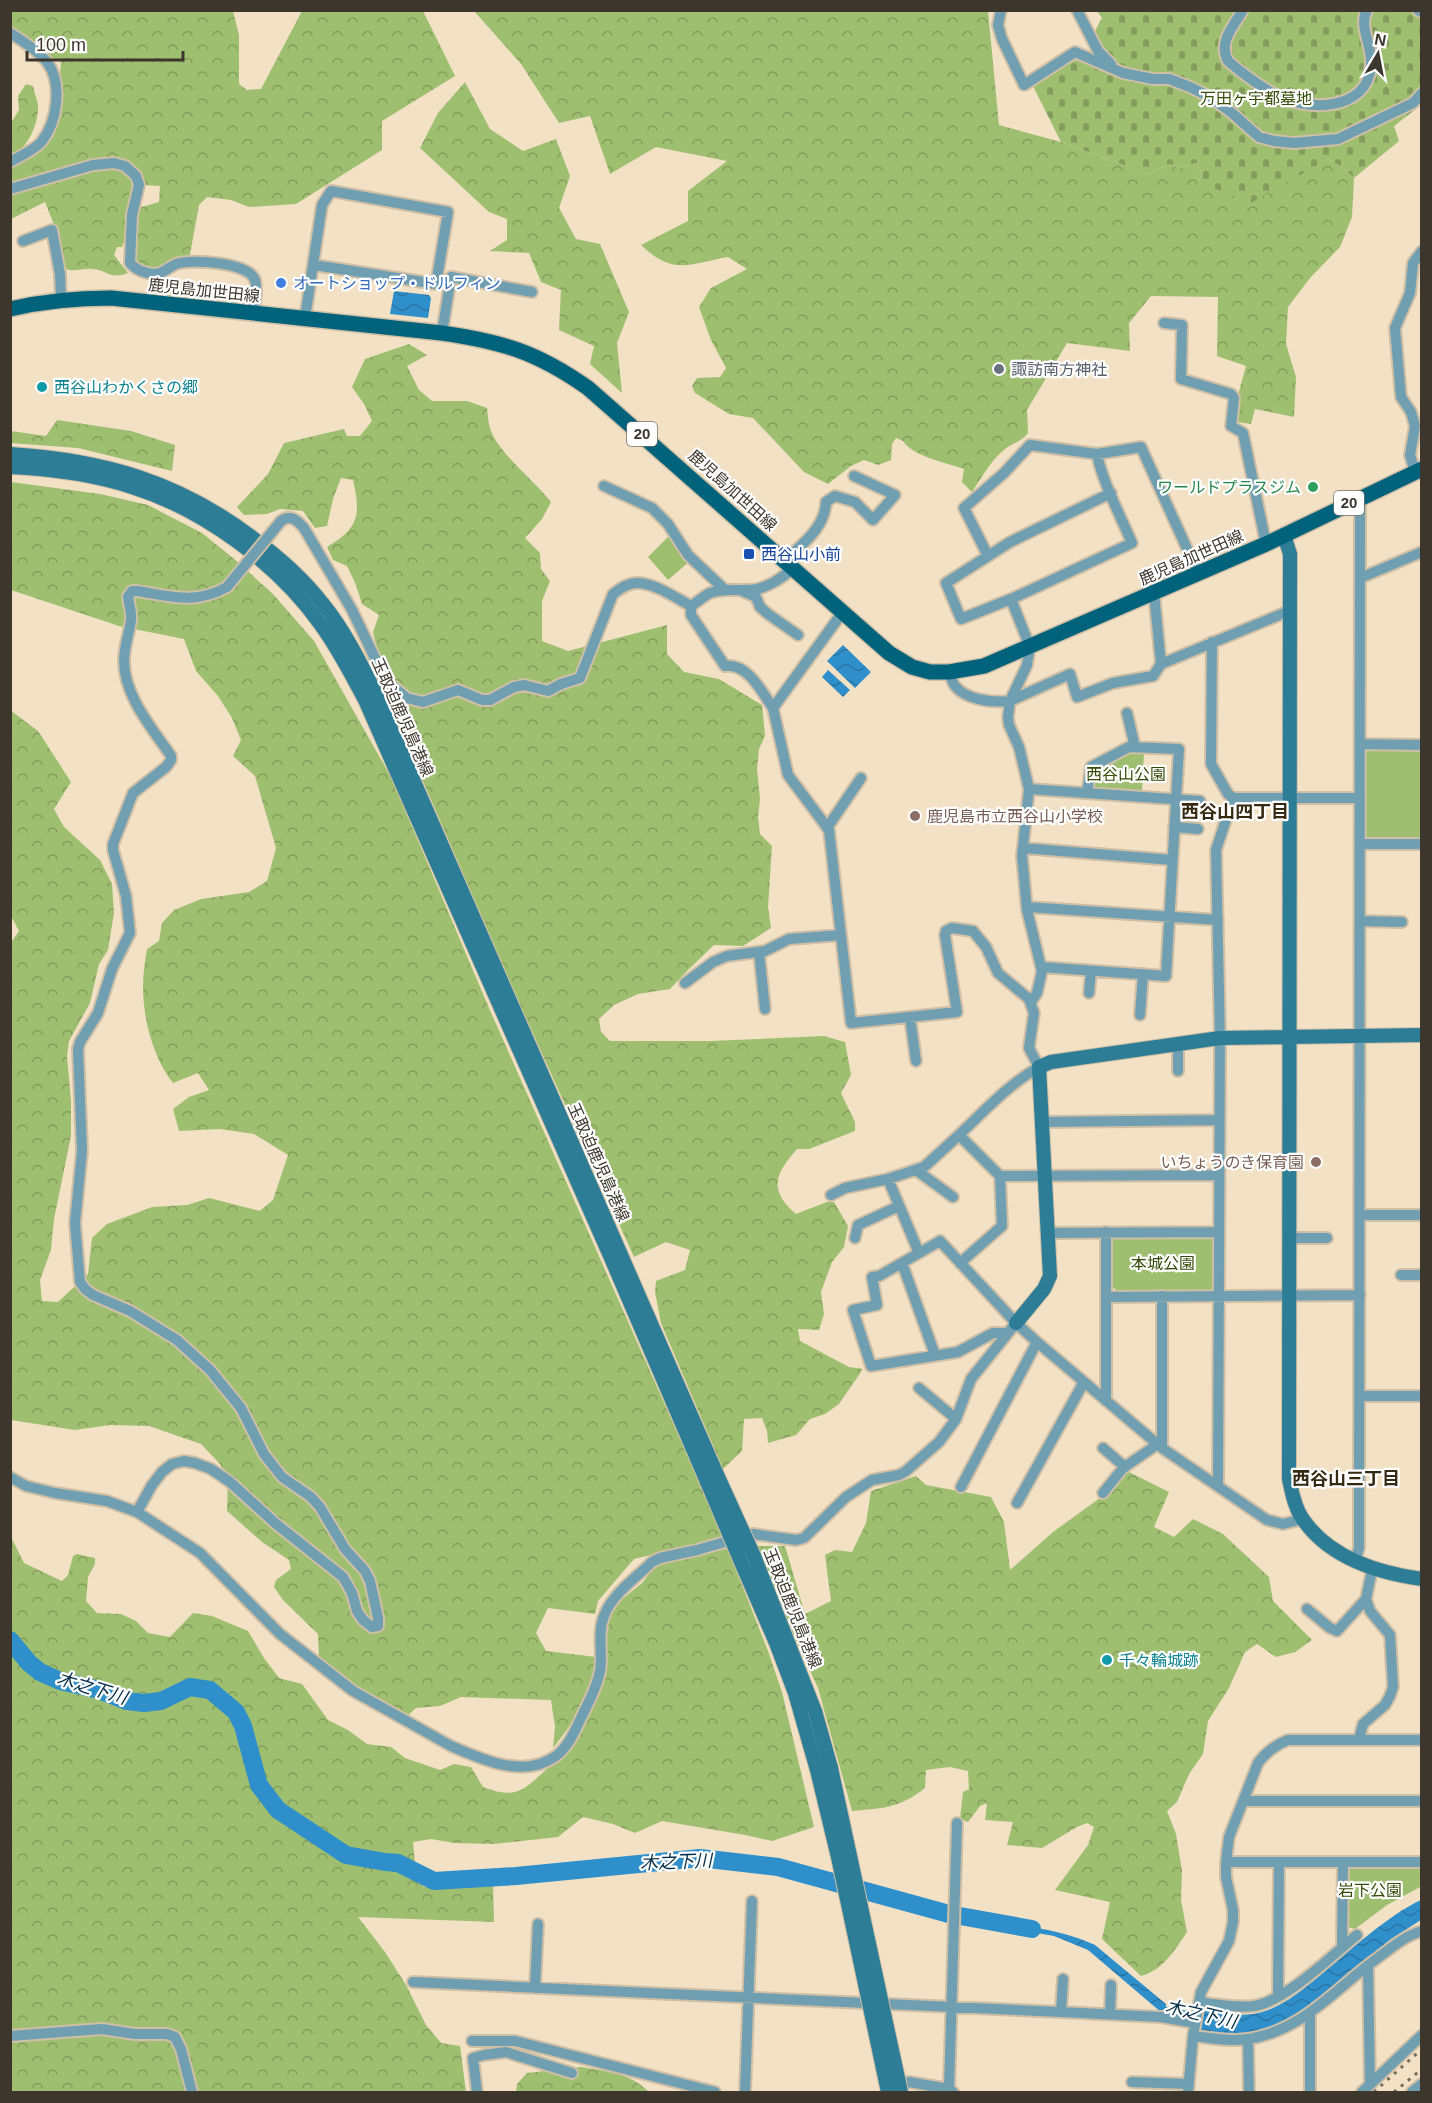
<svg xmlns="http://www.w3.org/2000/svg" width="1432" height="2103" font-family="Helvetica,'Noto Sans JP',sans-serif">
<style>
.green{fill:#9fbf70}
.forest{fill:url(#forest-crowns)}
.cemetery{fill:url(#cemetery-stones)}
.water{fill:url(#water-waves)}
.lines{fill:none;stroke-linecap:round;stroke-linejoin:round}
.river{stroke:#2e8fcb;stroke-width:18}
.street-casing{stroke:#cebfa6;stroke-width:14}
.secondary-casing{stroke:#cebfa6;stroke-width:16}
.primary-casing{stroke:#cebfa6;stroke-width:18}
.street{stroke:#709fb1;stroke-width:10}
.secondary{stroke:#2d7d97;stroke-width:14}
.primary{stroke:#01627b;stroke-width:15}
.rail{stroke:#756b5b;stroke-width:3;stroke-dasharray:3 6;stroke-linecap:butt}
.street-bridge-casing{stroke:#cebfa6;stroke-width:14;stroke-linecap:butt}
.secondary-bridge-casing{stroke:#cebfa6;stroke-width:16;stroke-linecap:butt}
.street-bridge{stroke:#709fb1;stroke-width:10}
.secondary-bridge{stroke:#2d7d97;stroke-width:14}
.shop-dot{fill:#3f7fe0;stroke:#fff;stroke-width:2}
.worship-dot{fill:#6b7280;stroke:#fff;stroke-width:2}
.culture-dot{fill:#0f9aa8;stroke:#fff;stroke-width:2}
.leisure-dot{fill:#2e9e5b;stroke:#fff;stroke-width:2}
.transit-dot{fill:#1a4fb4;stroke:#fff;stroke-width:2}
.education-dot{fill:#8d6e63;stroke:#fff;stroke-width:2}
.labels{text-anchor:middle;stroke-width:4.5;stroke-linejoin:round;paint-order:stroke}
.shield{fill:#fff;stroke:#77726b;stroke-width:1.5}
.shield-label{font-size:15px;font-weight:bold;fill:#3d362c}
.park-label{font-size:16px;fill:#354c07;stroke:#fff}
.shop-label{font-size:16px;fill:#366cbe;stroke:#fff;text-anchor:start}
.street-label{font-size:16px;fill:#3d362c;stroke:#fff}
.worship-label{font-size:16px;fill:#5b616d;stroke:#fff;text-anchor:start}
.culture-label{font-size:16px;fill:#0d838f;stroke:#fff;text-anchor:start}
.leisure-label{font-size:16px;fill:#27864d;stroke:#fff;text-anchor:end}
.transit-label{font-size:16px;fill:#164399;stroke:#fff;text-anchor:start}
.education-label{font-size:16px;fill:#785e54;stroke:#fff;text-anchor:start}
.neighbourhood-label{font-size:18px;font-weight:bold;fill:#362912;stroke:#fff}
.water-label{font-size:18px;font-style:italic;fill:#073049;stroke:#fff}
</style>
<defs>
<pattern id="forest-crowns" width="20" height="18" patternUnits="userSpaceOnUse" patternTransform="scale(1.5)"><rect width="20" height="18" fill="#9fbf70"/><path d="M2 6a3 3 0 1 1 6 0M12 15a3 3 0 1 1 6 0" fill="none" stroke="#839c5c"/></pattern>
<pattern id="cemetery-stones" width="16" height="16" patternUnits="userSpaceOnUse" patternTransform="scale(1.5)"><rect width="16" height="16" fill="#9fbf70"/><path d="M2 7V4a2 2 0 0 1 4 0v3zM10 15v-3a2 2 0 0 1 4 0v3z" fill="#839c5c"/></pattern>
<pattern id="water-waves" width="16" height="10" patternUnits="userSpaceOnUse" patternTransform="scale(1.5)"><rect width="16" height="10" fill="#2e8fcb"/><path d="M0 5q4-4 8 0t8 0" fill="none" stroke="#2876a5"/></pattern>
</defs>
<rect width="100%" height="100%" fill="#f2e1c5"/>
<path class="green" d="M669,536L690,561L668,580L648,557Z
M1369,750H1421V840L1368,839L1364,836L1365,753Z
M1132,751L1144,752L1142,791L1094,788L1095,772Z
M1210,1236L1214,1241L1215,1286L1210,1291L1116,1290L1111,1286V1241L1115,1237Z
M1351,1868H1420L1422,1886L1387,1905L1355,1929L1348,1927V1871Z"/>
<path class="forest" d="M11,11H233L239,35V84L247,90L261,89L302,11H423L455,76L382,121V150L296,204L249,207L231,200L207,197L199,205L189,260C170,267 148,278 132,260L138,208L159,202L160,186L142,185L121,162L11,186L10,163L42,144L59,87L61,62L41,52L11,28Z
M474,11H988L999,125L1061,142L1148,174L1170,164L1179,168L1196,163L1202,173L1198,182L1306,170L1328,159L1342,167L1354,178L1352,217L1340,247L1310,278L1288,307L1286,344L1296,377L1294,417L1255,409L1251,424L1231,421L1246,366L1217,356L1218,297L1151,296L1129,323L1130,351L1067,343L1027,410L1028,433C1020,443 1014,442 1005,449C991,460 982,477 972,492L962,482L964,469C947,463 912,456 903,441L896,438L892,444L891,460L878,465L864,460L851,466L828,484L804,472L753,418L729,414L695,393L692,386L697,378L720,377L726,368L711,340L699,307L711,288L747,269L728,257C688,264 674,276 641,245L688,221V191L727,161L656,147L610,174L590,116L559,123L521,64Z
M465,82L490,129L523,151L556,139L570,176L559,208L576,239L600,244L629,312L617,343L622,393L590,364L594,346L559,330L561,290L541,282L529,253L490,251L507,240V219L489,212L420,148L438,113Z
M26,84L33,86C34,92 37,99 38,105C39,125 27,148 11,159V123L19,110L18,96Z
M117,166L134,178C136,191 128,234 122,247H117L114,255L128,273C107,280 109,270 92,269C82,268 73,273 64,268L53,222L45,202L11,219V190L89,169Z
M409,344L427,355L407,366L419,390L432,401H467L487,408C488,415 488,422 490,428C497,452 534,480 551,502L542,519L525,538L540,553L541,569L550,581L542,601V641L568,651L667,625V654L684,672L719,679L762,705L765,736L759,749L757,769L760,799L758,817L760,834L772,846L768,907L771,928L743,946L714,945L689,969L670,989L638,994L614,1005L599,1019L601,1032L610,1041H711L824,1036L845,1042L851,1075L841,1093L855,1122V1131L809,1149H797C775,1174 768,1190 796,1214L827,1202H834L848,1226L844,1247L832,1262L821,1292L824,1314L819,1330L798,1329L800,1341L849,1367L863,1369L839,1404L825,1414L810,1419L796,1435L768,1443L767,1431L762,1418L744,1419L742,1451L723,1469L661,1323L655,1292L656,1281L685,1270L690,1250L666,1242L634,1257L516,996L399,726L388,695L373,632L379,615L362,604L356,585L347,566L333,560L327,547C359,528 361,515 353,480L341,478L333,499L327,526L315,528L303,511L280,509L267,514L244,515L237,507L268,474L284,443L344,429L347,436H360L372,421L364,404L352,387L365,359Z
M57,420L131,431L175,445L172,471L78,448L11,443V431L46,436Z
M11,482L100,494L148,505L202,533L233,558L273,594L314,641L391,777L489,1008L724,1538L634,1559L598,1601L595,1614L548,1608L536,1633L546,1651L596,1657C594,1692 575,1721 553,1748L555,1727L551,1700L461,1697L440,1706L416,1708L406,1717L357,1689L319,1660L318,1634L283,1600L274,1587L276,1580L291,1569L289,1560L262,1542L227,1511L228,1478L220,1464L201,1444L149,1426L110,1425L75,1430L11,1420L10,944L19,931L10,914V710L38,731L71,782L54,809L64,827L100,860L112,884L114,913L108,950L99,964L90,1003L69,1041L67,1056L71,1101V1136L54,1219L51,1250L40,1280L42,1301L58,1302L88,1274L92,1238L107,1224L152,1207L187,1205L209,1198L260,1211L273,1200L288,1155L254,1134L220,1129L179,1131L173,1109L189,1097L209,1090L198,1073L173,1083C153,1058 143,1019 143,986C143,974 145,961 147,949L159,941L162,923L174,910L201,899L249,892L267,881L276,848L255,776L233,756L241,740L232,718L218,696L196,671L184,639L119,626L11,590Z
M1127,1471L1169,1492L1154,1527L1174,1537L1193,1519L1223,1534L1269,1577L1273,1601L1312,1640L1295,1652L1276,1657L1257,1644L1245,1652L1229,1688L1208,1721L1203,1754L1189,1774L1177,1802L1167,1811L1176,1834L1182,1871L1181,1900L1187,1932C1175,1950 1163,1970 1141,1976L1102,1939L1110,1902L1055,1890L1088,1845L1094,1827L1087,1823L1077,1827L1042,1848L1007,1845L1013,1822L985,1820L987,1803L980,1806L968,1822L960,1819L963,1792L969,1789L968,1771L950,1767L926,1770L925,1788C898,1809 883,1808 852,1811L818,1688L778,1601L757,1546H785L805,1614L831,1601L825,1555L835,1550L852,1552L866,1523L871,1491L916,1476L926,1485L991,1497L1004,1522L1010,1570L1053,1532L1104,1495Z
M10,1535L24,1563L62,1581L68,1575L73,1556L77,1554L95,1558V1564L88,1577L86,1601L97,1613L121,1614L136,1621L148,1633L170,1637L193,1613L212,1616L248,1631L264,1658L279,1678L302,1684L328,1720L348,1730L367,1744L391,1747L405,1758L440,1770L454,1764L471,1767L483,1787C518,1800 523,1790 548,1768C553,1763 561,1760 566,1754C596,1715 599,1665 606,1618L613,1607L643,1582L658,1562L727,1547L768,1651L782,1692L814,1827L772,1841L745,1835L662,1821L635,1833L613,1824L583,1817L558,1837L494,1844L454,1843L431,1839L413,1842L416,1873L425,1876L423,1887L493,1881L494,1922L358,1917L385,1952L406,1985L426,2025L441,2043L460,2046L466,2092H11Z
M581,2067C605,2071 631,2073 649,2092H516L517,2084L527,2073Z"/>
<path class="cemetery" d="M1097,11H1421V105L1394,126L1399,141L1354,178L1342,167L1328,159L1251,203L1198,182L1202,173L1196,163L1179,168L1170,164L1148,174L1061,142L1031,82L1101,47L1094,33L1102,18Z"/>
<path class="water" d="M394,291L429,295L431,298L428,318L390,314Z
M843,645L871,672L855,688L827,661Z
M828,670L850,690L843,697L822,677Z
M1421,1900V1920L1391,1939L1301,2013L1279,2024L1251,2032L1235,2035L1201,2030L1202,2021L1162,2013L1088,1950L1054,1936L1009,1928V1924C1039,1928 1068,1932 1095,1945L1166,2004V2007L1204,2014V2011C1225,2014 1248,2018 1268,2010C1287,2003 1303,1989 1318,1977C1347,1953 1388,1915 1421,1900Z"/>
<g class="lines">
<path class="river" d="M10,1640L29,1663L40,1672L60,1681L99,1690L127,1701L144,1703L161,1701L190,1687L210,1690L236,1712L243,1726L259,1785L278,1810L346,1855L385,1862L398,1863L434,1881L516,1876L700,1858L778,1867L949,1914L1032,1929"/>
<g class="street-casing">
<path id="street" d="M1001,10L998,25L1002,39L1024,85L1075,52L1123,73L1153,79H1169L1190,87L1210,97L1232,113L1259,137L1274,141L1294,143L1338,139L1413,103L1422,93
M1077,10L1098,51L1111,64
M1243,10C1233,27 1218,42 1228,61C1242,73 1258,85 1274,94C1306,112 1368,112 1371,65C1373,47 1358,26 1367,10
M1418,10L1422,12
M10,33C23,41 37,50 47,62C63,83 57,122 42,141C35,150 20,156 10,162
M10,189L93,165L114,163L125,166L136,176L139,185L132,215L130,263C136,270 146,274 155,274C163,274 169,267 176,264C191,259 249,262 255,280C258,289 254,303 254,312
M23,241L52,230L60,274L61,300
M305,318L322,205L331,191L448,212L436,284L314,265
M1164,323L1182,325L1181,379L1231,394L1234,398L1231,426L1243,433L1266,544
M442,333L451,277L532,292
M1097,454C1102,481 1121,517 1132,543L1011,599L961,619L946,583L1010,542L1111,493
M1415,472L1410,455L1415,426L1411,412L1401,397L1395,328L1410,293L1413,263L1422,251
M604,486L652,508L668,524L688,555L725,590
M281,521C290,514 297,520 304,528L352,610L384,677L390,684L407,698L423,702L458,690L482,700H490L514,687L524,685L548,691L561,684L580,678L613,594C620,589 629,582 639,583C656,584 676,598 691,606C697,602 704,596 710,593C724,587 742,592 757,589C771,586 782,577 793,569
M987,554L964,508L1004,473L1030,445L1097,454L1141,447L1198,573
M785,561C802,544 825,528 826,502L835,496L855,502L873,520L895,495L854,476
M1360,578L1422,552
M742,591L756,597L760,607L768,614L798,635
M1154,593L1161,664L1289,611
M1011,599L1030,647L1027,665L1010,701L1008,717L1009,725L1019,747L1029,789L1022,856L1027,910L1042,971L1037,993L1031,1002
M691,606V615L725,666C748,663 762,692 773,708
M842,613L773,708L788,775L829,830L851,1023L957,1012L945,935L946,931L952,928L973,931L986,947L998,973L1029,999L1034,1013L1029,1048L1039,1067C1009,1084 983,1112 959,1135L1000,1176L1002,1226L960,1263
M1212,642L1211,764L1228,794L1233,798H1360
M949,672C951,677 952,682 955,686C966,700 993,703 1010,701L1070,674L1077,697L1113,683L1153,676L1161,664
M1127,713L1135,747
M1360,744L1422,745
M1029,789L1200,801
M1174,827L1198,829
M827,828L861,778
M1360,844H1422
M1023,848L1172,860
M1027,907L1218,920
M1360,921L1402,922
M759,952L765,1009
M1041,967L1166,976L1179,749L1129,747L1091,767L1087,793
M685,983L713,962L727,956L765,951L789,939L841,935
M1089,993L1091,971
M1140,1015L1143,974
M910,1017L916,1061
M1178,1044V1071
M1041,1122L1219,1120
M916,1170L953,1197
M1000,1176L1219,1175
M831,1195L845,1188L888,1179
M1360,1215H1422
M1048,1233L1219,1232
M855,1238L858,1225L899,1206
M1290,1238H1327
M919,1253L888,1179L924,1167L959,1135
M902,1263L935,1355
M1401,1275H1422
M1106,1297L1360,1295
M1007,1333H993L958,1352L871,1366L853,1310L877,1305L872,1277L879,1276L940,1241L1016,1323L1037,1342L1162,1448L1267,1520L1283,1524L1303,1519
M919,1388L956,1419
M1359,1396H1422
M1106,1401V1232
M1103,1448L1125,1467
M1162,1448V1296
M10,1477L26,1486L55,1493L107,1501L137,1512L200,1553L280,1634L353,1691L451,1746C483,1760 524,1779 556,1756C568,1747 575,1731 581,1718C588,1703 597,1688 600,1671C603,1654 597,1633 604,1616C612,1594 636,1578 652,1562L660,1558L697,1550L753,1534L796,1540L804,1538L846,1497L872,1480L899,1475L906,1471L939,1442L956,1419L971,1379L1016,1323
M1218,1486L1220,1038L1216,850L1233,798
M961,1487L1037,1342
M1103,1493L1123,1468L1158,1444
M1017,1503L1084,1382
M137,1512L152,1485L162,1472L172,1464L184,1461L195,1463L211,1469L230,1482L275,1523L343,1577L352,1593L357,1611L363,1620L372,1627L378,1626V1618L370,1581L365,1571L345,1549L320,1507L311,1497L282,1477L264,1454L241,1408L210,1370L177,1340L130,1311L93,1295L85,1289L80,1282L75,1223L82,1151L78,1049L80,1042L98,1013L112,969L130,933L126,896L113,850V844L133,793L166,767L171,760V756C152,728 124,696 124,661C124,647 129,634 131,620C132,613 129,605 128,597L132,591H137C170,596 195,605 227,587
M1355,1561L1359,1548L1360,498
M1307,1609L1330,1628L1337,1631L1366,1599
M1359,1739L1363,1724L1385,1705L1390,1696L1393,1687L1390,1635L1370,1611L1366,1599L1372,1570
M1422,1740H1288C1277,1744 1265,1753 1258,1763L1229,1837L1226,1862H1422
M1244,1801H1422
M1342,1947L1343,1862
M1368,1965L1370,2085
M413,1982L1061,2012L1161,2017L1195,2023
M535,1988L538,1924
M1278,1997L1279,1862
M1199,2002C1217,2005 1236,2008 1254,2006C1286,2001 1332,1955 1357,1935
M1061,2012L1063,1979
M1110,2014L1111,1985
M1310,2015V2092
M10,2036L102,2029L135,2034H167L175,2037L181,2049L192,2092
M1193,2036C1211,2038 1230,2042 1248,2039C1302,2031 1334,1990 1375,1960C1390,1949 1404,1936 1422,1931
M1248,2039L1249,2092
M472,2041H515L715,2092
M1132,2082L1189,2084
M894,2088L909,2082L949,2089L953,2092
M949,2089L957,1823
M477,2092L473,2058L484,2055L506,2052L572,2073
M745,2092L752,1901
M1188,2092L1193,2036L1201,1992L1229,1941L1233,1922V1910L1226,1877V1862
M1362,2092L1422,2035
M1412,2092L1422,2084"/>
</g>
<g class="secondary-casing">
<path id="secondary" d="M10,454C103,460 178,481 253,538C279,557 303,578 323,604C344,630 359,660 374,690L719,1479
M10,467C51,469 93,474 132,487C203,509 278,564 321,625C338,648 351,674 365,700L611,1258L707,1482
M1284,535L1290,554L1289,1479C1292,1492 1294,1506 1302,1518C1328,1557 1378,1573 1422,1579
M1016,1323L1044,1289L1050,1276L1039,1067L1051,1062L1220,1038L1422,1035
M754,1556L815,1711L831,1768
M741,1562L776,1643L795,1693L817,1770"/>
</g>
<g class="primary-casing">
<path id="primary" d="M10,309C44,301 76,298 111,298L442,333C503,342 537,352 588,388L889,653L912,667L930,672H949L984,666L1266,544L1422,469"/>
</g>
<use href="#street" class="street"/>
<use href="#secondary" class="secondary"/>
<use href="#primary" class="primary"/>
<path class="rail" d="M1374,2092L1422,2049
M1394,2092L1422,2069"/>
<g class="street-bridge-casing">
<path id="street-bridge" d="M227,587L281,521"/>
</g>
<g class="secondary-bridge-casing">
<path id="secondary-bridge" d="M719,1479L754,1556
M707,1482L741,1562
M831,1768L901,2092
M817,1770L838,1857L888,2092"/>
</g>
<use href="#street-bridge" class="street-bridge"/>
<use href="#secondary-bridge" class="secondary-bridge"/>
</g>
<circle class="shop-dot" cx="281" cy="283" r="6"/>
<circle class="worship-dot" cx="999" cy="369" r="6"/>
<g class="culture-dot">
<circle cx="42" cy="387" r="6"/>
<circle cx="1107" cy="1660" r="6"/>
</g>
<circle class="leisure-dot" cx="1313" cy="487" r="6"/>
<rect class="transit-dot" x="743" y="548" width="12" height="12" rx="3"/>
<g class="education-dot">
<circle cx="915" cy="816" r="6"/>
<circle cx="1316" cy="1162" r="6"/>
</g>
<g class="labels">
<g class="shield">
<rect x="627" y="422" width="30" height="24" rx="4.5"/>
<rect x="1334" y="491" width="30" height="24" rx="4.5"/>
</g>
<g class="shield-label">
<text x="642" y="439">20</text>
<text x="1349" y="508">20</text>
</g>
<g class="park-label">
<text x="1256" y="104">万田ヶ宇都墓地</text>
<text x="1126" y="780">西谷山公園</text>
<text x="1163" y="1269">本城公園</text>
<text x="1370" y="1896">岩下公園</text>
</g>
<g class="shop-label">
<text x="293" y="289">オートショップ・ドルフィン</text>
</g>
<g class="street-label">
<text transform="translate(204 290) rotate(6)" y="6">鹿児島加世田線</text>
<text transform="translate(733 490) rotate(42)" y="6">鹿児島加世田線</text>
<text transform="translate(1191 557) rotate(-24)" y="6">鹿児島加世田線</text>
<text transform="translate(403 717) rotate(66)" y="6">玉取迫鹿児島港線</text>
<text transform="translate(599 1162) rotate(66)" y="6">玉取迫鹿児島港線</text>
<text transform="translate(793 1608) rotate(68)" y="6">玉取迫鹿児島港線</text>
</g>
<g class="worship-label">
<text x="1011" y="375">諏訪南方神社</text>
</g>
<g class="culture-label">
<text x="54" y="393">西谷山わかくさの郷</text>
<text x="1119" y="1666">千々輪城跡</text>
</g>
<g class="leisure-label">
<text x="1301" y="493">ワールドプラスジム</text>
</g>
<g class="transit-label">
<text x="761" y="560">西谷山小前</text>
</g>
<g class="education-label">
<text x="927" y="822">鹿児島市立西谷山小学校</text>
<text x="1304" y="1168" text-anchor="end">いちょうのき保育園</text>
</g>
<g class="neighbourhood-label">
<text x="1235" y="818">西谷山四丁目</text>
<text x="1346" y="1485">西谷山三丁目</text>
</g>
<g class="water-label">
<text transform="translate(92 1688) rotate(17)" y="6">木之下川</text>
<text transform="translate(676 1862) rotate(-2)" y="6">木之下川</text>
<text transform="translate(1201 2014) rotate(13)" y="6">木之下川</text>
</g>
</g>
<rect width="1432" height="2103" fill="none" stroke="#3d362c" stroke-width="24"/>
<g transform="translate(1378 54) rotate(10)" stroke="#ffffff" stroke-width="4.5" paint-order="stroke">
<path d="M0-4.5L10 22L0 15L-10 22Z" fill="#3d362c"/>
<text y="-9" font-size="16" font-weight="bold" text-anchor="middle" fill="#3d362c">N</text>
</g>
<path d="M27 51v9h156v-9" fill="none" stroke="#3d362c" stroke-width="3"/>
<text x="36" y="51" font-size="18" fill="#3d362c" stroke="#ffffff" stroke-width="4.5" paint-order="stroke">100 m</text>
</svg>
